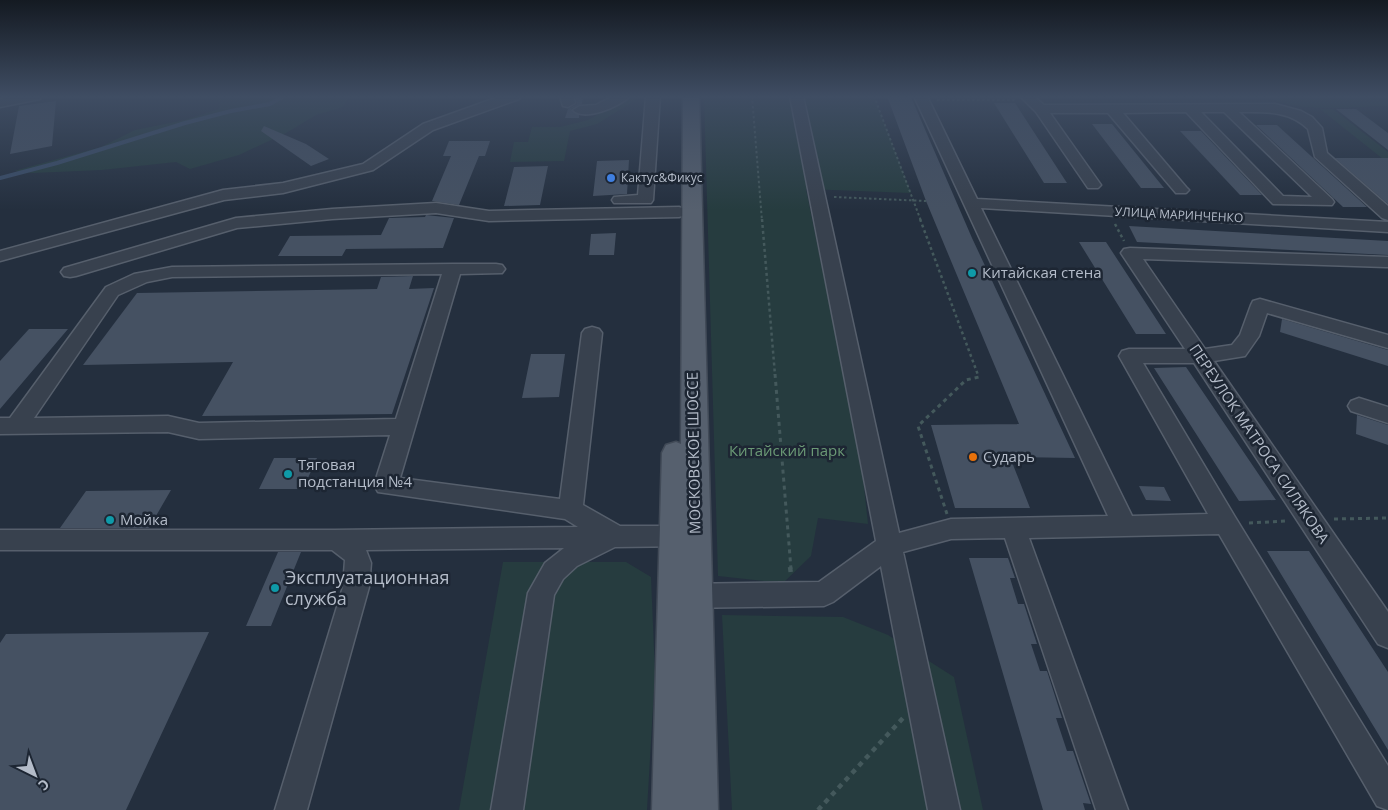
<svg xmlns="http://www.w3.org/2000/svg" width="1388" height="810" font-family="'Open Sans',sans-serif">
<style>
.green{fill:#263c3f}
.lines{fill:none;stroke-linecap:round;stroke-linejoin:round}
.stream{stroke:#394c67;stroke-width:4}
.building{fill:#455162}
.minor-casing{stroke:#565f6c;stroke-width:3}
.major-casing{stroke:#414a57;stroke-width:3}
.path-far3{stroke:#44595c;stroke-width:2;stroke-dasharray:2.5 2.5;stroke-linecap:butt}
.path-far2{stroke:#44595c;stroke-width:2.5;stroke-dasharray:3 3;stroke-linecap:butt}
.path-far1{stroke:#44595c;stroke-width:3;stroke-dasharray:4 4;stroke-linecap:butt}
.path{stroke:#44595c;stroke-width:4.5;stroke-dasharray:5 5;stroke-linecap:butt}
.minor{fill:#38414e;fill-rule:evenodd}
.major{fill:#56606e;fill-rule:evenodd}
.shop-dot{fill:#3f7fe0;stroke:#1d2633;stroke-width:2}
.culture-dot{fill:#0f9aa8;stroke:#1d2633;stroke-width:2}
.food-dot{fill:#e8710a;stroke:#1d2633;stroke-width:2}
.labels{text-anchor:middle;stroke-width:5;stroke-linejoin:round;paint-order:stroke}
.far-poi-label{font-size:12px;fill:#b4bcc9;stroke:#1d2633;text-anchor:start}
.far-street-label{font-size:12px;fill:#b4bcc9;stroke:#1d2633}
.poi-label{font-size:15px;fill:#b4bcc9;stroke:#1d2633;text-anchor:start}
.street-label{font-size:15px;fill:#b4bcc9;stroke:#1d2633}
.park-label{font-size:15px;fill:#6b9a76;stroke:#1d2633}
.near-poi-label{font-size:18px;fill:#b4bcc9;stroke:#1d2633;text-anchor:start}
</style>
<rect width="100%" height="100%" fill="#242f3e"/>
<path class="green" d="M195,96H333L347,99L343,107L316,115L286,133L239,155L190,169L176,162L102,170L33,173L14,171L101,147L135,130L185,120L219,109L220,101Z
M630,96H642L597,124L570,131L564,161L510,162L514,142H528L532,127H560L588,120Z
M704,96H874L911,193L806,189L861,459L868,524L818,518L811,556L783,583L718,576Z
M1269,96H1388V100H1349L1388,101V106C1358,106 1292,114 1269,96Z
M1320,109H1333L1388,152V163Z
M503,562H626L651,577L655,673L647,810H459Z
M722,615L843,617L888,635L954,677L983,810H732Z"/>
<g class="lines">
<path class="stream" d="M0,178L57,163L185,123L231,111L270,104L284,96"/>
</g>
<path class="building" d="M575,96H583L582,104L571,109L579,115V118H565L568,109L577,104Z
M887,96L911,97L972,238L1075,458L1010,457L1030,508H955L931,425L1019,424L926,201Z
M56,101L52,146L10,154L19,106Z
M994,103H1015L1067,183H1044Z
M1336,109H1356L1388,133V150Z
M1092,124H1112L1164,188H1141Z
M1256,125H1277L1367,207H1343Z
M264,126L306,144L329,159L311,166L261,131Z
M1180,131H1201L1262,195H1240Z
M449,141H490L485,156H479L459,205L432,201L451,156H443Z
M1335,158H1388V204Z
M629,160L627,194L593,196L597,161Z
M548,166L540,205L504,206L514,167Z
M426,215L454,218L443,248L346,249L342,256H278L290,236L381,235L389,218L425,217Z
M1129,226L1388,241V255L1137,242Z
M616,233L614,255H589L591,234Z
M1079,242H1106L1166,334H1136Z
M413,276L409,289L434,288L392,414L202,416L233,362L83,365L137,293L377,289L381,277Z
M1282,319L1388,350V366L1280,332Z
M29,329H68L0,409V361Z
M531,354H565L559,397L522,398Z
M1186,367L1276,500L1239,501L1154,368Z
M1357,415L1388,425V445L1356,434Z
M274,458H317L303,489H259Z
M1139,486L1164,487L1171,501L1146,500Z
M171,490L149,528H60L86,491Z
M1267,551H1309L1388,672V750Z
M278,552H301L271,626H246Z
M969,558H1008L1015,578H1010L1018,604H1024L1037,644H1031L1040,671H1047L1062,718H1056L1067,751H1073L1091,804L1083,803L1085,810H1043Z
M209,632L126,810H0V643L6,634Z"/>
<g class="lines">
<g class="minor-casing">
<path id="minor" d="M13,96H41L40,99L0,107V99Z
M501,96H520L519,99L433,130L373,170L283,193L224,200L0,261V251L223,190L283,183L363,164L423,124Z
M560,96H573L575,103L568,107L563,106Z
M613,96H630C621,106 584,122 573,110L580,106L596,105Z
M646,96H660L653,200L651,203H614L612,200L614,197L638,195Z
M790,96H803L899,533L951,519L1108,516L914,96H927L977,199L1388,222V232L981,208L1132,516L1208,514L1119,356L1122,351L1129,349H1185L1121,253L1124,249L1130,248L1388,257V267H1386L1143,259L1205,349L1232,345L1240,335L1251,305L1253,301L1260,299L1388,335V348L1267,313L1259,336L1245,356L1214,361L1388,612V648L1378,644L1194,363H1143L1235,517L1388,766V810L1377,806L1219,534L1029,538L1128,810H1096L1005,538L951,539L903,552L960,810H928L881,566L833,602L824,606L683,608L674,604L670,596L674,588L683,584L819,582L876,541Z
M1020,96H1034L1044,105L1275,104L1301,111L1312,117L1322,128L1327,153L1388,206V220L1382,218L1315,157L1308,129C1289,110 1264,112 1239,112L1332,199L1334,202L1332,205L1273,204L1186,112L1123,113L1186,187L1189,190L1186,193H1176L1108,113H1050L1101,185L1098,188H1088L1036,112ZM1201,112H1224L1312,197L1283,196Z
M436,203L489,211L679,207L685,209L687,212L685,215L679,217L489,221L436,213L332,219L237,228L76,276L70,277L64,276L61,272L64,268L236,218L332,209Z
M453,264H496L502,265L505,269L502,273L460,274L400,478L560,499L582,333L585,329L592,327L599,329L602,333L583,505L620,526H689L698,529L701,536L698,543L689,546L615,547L577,566L563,579L554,595L523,810H491L528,593L545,563L564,548L366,550L371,563L369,587L307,810H275L343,587L345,560L332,550H0V530H335L578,527L565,519L378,492L374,485L390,435L199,439L168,432L0,434V418H10L106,287L134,274L172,267ZM442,274L396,419L199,423L168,416L34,418L118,295L147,282L172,277Z
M1359,398L1388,407V423L1351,411L1348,406L1351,401Z"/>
</g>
<g class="major-casing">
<path id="major" d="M683,96H699L718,810H652L662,453L666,445L676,442L681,444Z"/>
</g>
<path class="path-far3" d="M752,96L762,221
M874,96L921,221
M937,100H1016
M834,197L926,201"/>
<path class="path-far2" d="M762,219L775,375
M920,219L978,375
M1115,224L1124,241"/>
<path class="path-far1" d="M775,374L791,569
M947,514L918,426L966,380L979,377L978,374
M1334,519L1388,518
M1249,523L1287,521"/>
<path class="path" d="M790,567L791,574
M818,810L903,718"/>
<use href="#minor" class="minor"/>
<use href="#major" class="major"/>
</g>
<linearGradient id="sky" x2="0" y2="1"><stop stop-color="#141a22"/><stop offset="0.46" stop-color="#3f4d63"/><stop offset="1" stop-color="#3f4d63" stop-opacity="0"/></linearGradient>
<rect width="1388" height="210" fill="url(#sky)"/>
<circle class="shop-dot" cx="611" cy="178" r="5"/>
<g class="culture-dot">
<circle cx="972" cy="273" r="5"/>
<circle cx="288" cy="474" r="5"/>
<circle cx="110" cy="520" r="5"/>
<circle cx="275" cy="588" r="5"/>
</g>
<circle class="food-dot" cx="973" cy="457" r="5"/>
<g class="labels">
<g class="far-poi-label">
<text x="621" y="182">Кактус&amp;Фикус</text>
</g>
<g class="far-street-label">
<text transform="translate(1179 215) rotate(3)" y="4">УЛИЦА МАРИНЧЕНКО</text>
</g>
<g class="poi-label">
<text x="982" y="278">Китайская стена</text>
<text x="983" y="462">Сударь</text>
<text x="298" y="470">Тяговая<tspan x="298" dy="17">подстанция №4</tspan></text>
<text x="120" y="525">Мойка</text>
</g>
<g class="street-label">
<text transform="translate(1259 444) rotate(56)" y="5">ПЕРЕУЛОК МАТРОСА СИЛЯКОВА</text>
<text transform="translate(694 453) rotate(-91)" y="5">МОСКОВСКОЕ ШОССЕ</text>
</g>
<g class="park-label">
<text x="787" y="456">Китайский парк</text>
</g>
<g class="near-poi-label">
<text x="285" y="584">Эксплуатационная<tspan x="285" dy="21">служба</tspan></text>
</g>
</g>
<g transform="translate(35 775) rotate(138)" stroke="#1d2633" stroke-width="4" paint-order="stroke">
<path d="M0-4L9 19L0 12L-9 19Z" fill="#b4bcc9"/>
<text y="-8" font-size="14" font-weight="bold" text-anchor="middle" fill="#b4bcc9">С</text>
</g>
</svg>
